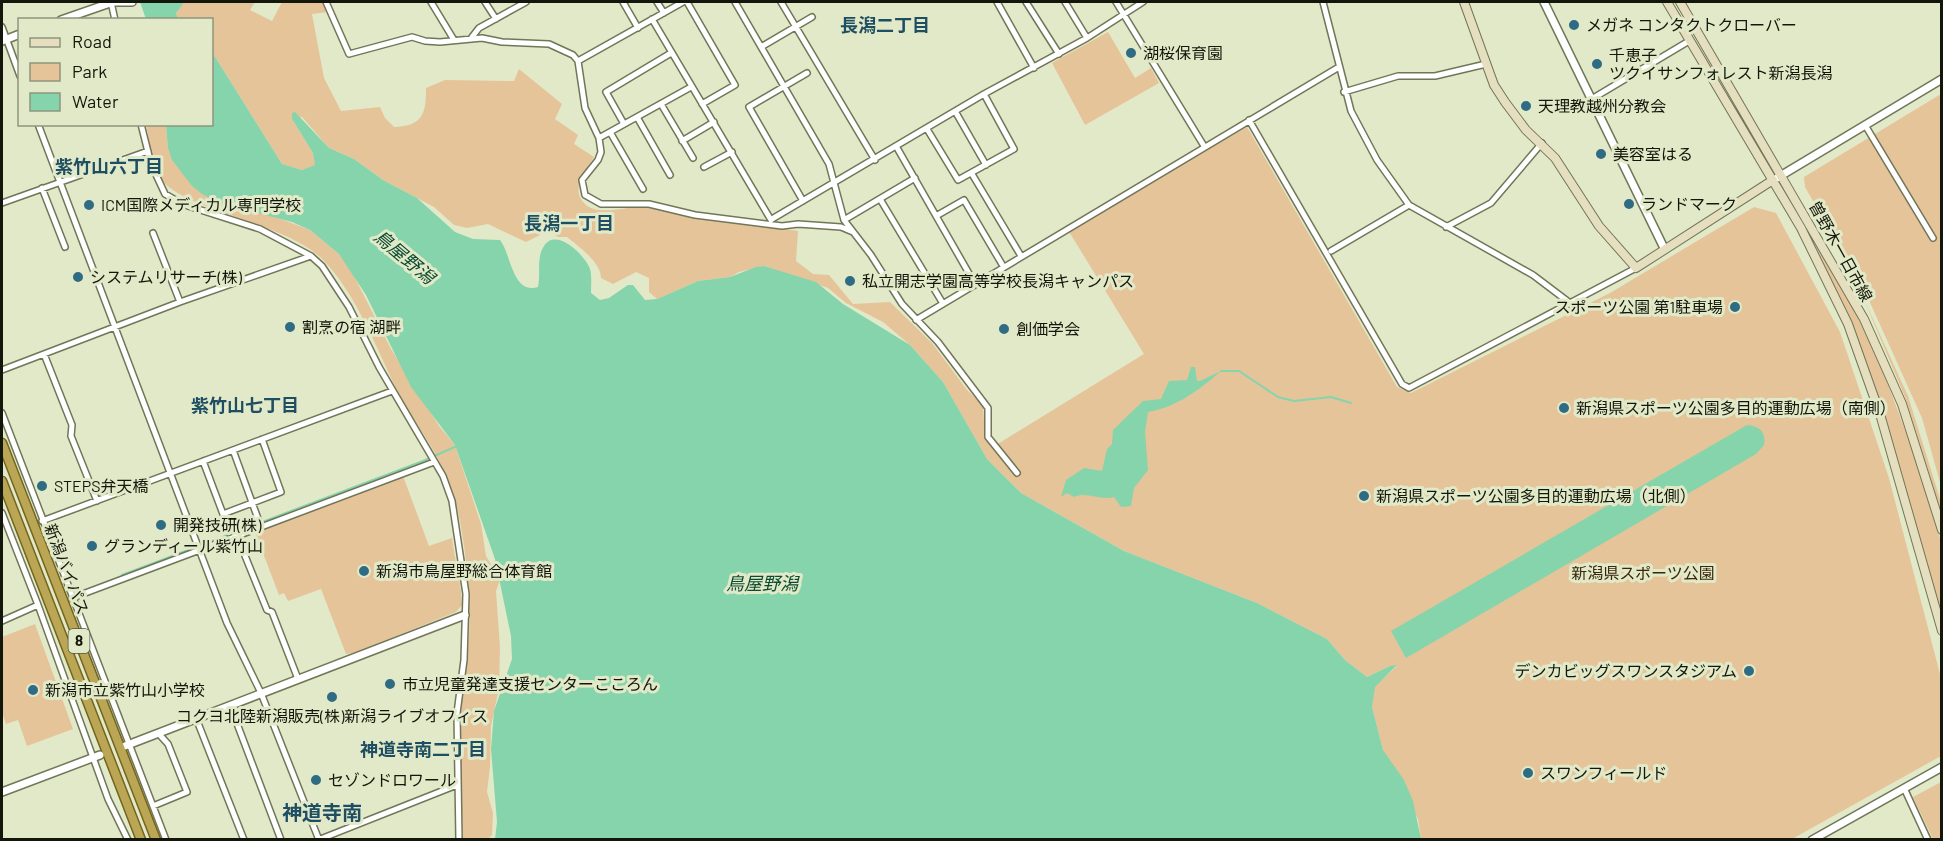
<svg xmlns="http://www.w3.org/2000/svg" width="1943" height="841" font-family="Barlow,'Noto Sans JP',sans-serif">
<style>
.green{fill:#e5c49a}
.water{fill:#85d4ac}
.lines{fill:none;stroke-linecap:round;stroke-linejoin:round}
.stream{stroke:#85d4ac;stroke-width:2}
.minor-casing{stroke:#707658;stroke-width:8}
.tertiary-casing{stroke:#707658;stroke-width:10}
.secondary-casing{stroke:#707658;stroke-width:10}
.trunk-casing{stroke:#74651e;stroke-width:11}
.minor{stroke:#fff;stroke-width:5}
.tertiary{stroke:#fff;stroke-width:7}
.secondary{stroke:#e5debf;stroke-width:8}
.trunk{stroke:#baa654;stroke-width:8}
.poi-dot{fill:#2f6b83;stroke:#e2e9c8;stroke-width:2}
.labels{text-anchor:middle;stroke-width:6;stroke-linejoin:round;paint-order:stroke}
.shield{fill:#e2e9c8;stroke:#515543;stroke-width:1.5}
.shield-label{font-size:15px;font-weight:bold;fill:#13160a}
.poi-label{font-size:16px;fill:#13160a;stroke:#e2e9c8;text-anchor:start}
.street-label{font-size:16px;fill:#13160a;stroke:#e2e9c8}
.park-label{font-size:16px;fill:#3a260a;stroke:#e2e9c8}
.neighbourhood-label{font-size:18px;font-weight:bold;fill:#1e4e61;stroke:#e2e9c8}
.water-label{font-size:18px;font-style:italic;fill:#0a4b32;stroke:#e2e9c8}
.quarter-label{font-size:20px;font-weight:bold;fill:#1e4e61;stroke:#e2e9c8}
</style>
<rect width="100%" height="100%" fill="#e2e9c8"/>
<path class="green" d="M183,2H255L250,10L272,21L282,2H323L327,12L312,14L324,78L341,111L380,107L385,118L394,127C423,126 426,114 426,88L445,80L514,81L519,69L562,104L555,119L578,135L574,144L594,157C586,170 570,188 584,203C597,218 629,205 647,207C662,208 677,215 692,217C727,222 763,225 798,231L796,261L813,274L829,275L853,304L890,302L932,343L967,390L983,405L985,436L989,434L996,445L1144,354L1068,230L1247,127L1397,387L1411,393L1610,293L1754,207L1776,213L1840,332L1889,478L1941,678V756L1792,839H1421L1418,819L1383,750L1372,707L1374,687L1397,666H1390L1367,677L1345,660L1327,639L1257,603L1124,551L1021,493L987,459L943,382L910,345L883,322L846,303L828,288L764,266L739,272L730,277L698,281L657,299L649,292V278L636,272L613,284L601,278C601,262 578,246 567,237H558L548,231L526,242L488,224L467,228L454,225L434,207L383,180L354,159L329,148L302,117L292,119L313,153L316,166L302,170L282,164L212,52V20L178,19L176,13Z
M1108,32L1135,78L1151,68L1159,83L1085,125L1052,63Z
M1941,94V486L1922,418L1868,298L1805,187L1804,177Z
M146,125H166L168,148L192,186L310,230L339,254L351,270L391,349L439,426L455,445L481,524L486,556L500,580L496,591L500,648L499,688L491,726L490,767L487,792L493,813L492,835L488,839H462C461,796 458,752 461,708C462,684 468,660 469,636C471,597 465,531 453,493C441,455 413,421 395,386C375,345 357,297 326,263C289,221 179,211 160,177C151,162 150,141 146,125Z
M1805,223L1871,340L1923,477L1941,542V619L1881,406L1859,344Z
M1862,295L1908,396L1941,502V511L1905,397Z
M403,476L429,546L452,538C455,561 461,582 462,605L456,612L354,653L346,654L321,589L288,601L284,593L279,595L255,532Z
M35,624L73,729L27,746L18,720L6,724L2,712V637Z
M1941,782V839H1933L1913,797Z"/>
<path class="water" d="M140,2H183V4L176,13L178,19H146Z
M212,52L282,164L302,170L315,165L313,153L292,119V113L295,112L329,148L354,159L383,180L417,198L455,232L473,239L500,240C511,253 512,295 538,287C541,273 536,258 544,246C556,227 585,255 590,269C592,276 591,285 591,293L600,300L609,298L628,285H633L645,300L657,299L698,281L730,277L756,267L764,266L816,282L843,304L910,345L943,382L987,459L1021,493L1124,551L1257,603L1327,639L1345,660L1367,677L1390,666L1397,665L1375,687L1372,707L1383,750L1404,780L1413,801L1421,839H495L497,822L491,749L494,711L512,659L511,636L495,559L455,445L411,387L366,295L339,254L310,230L292,222L219,203L202,194L192,186L172,160L168,148L166,125L212,124Z
M1191,367H1195L1197,381H1200L1221,371C1199,390 1177,407 1148,412L1145,432L1148,470L1134,488L1131,506L1121,507L1114,497C1100,501 1087,491 1074,497L1067,493L1061,497L1066,480L1084,468L1102,471L1107,449L1112,444L1113,430L1143,401L1161,399L1169,381L1187,380Z
M1747,425C1760,426 1766,432 1764,445L1756,454L1406,658L1391,631Z"/>
<g class="lines">
<path class="stream" d="M1221,371H1239L1278,397L1294,401L1331,397L1351,403
M122,575L423,461L459,445"/>
<g class="minor-casing">
<path id="minor" d="M111,2L115,20
M326,2L349,54L412,37L425,41L440,42L482,38L502,42L549,44L573,55L578,61L585,108L599,138L601,152L598,160L582,180L585,195L601,204H649L695,215L782,226L798,224L841,227L853,232
M431,2L454,40
M485,2L496,19
M623,2L638,28
M657,2L664,13
M687,2L735,85L702,104
M735,2L829,164L844,220L871,255L902,304L938,342L988,408V437L1017,473
M781,2L875,160
M997,2L1034,68
M1026,2L1059,54
M1065,2L1087,38
M1116,2L1204,146
M1323,2L1351,111L1377,160L1409,205L1533,275L1570,303
M652,19L771,220
M2,27L20,76
M472,37L479,28L526,2
M761,47L812,17
M578,61L683,2
M1344,92L1398,76H1435L1486,64
M1590,100L1689,41
M661,104L693,158
M955,111L986,165
M637,117L670,175
M1249,120L1402,384L1409,388L1636,268
M38,124L227,623L261,693L319,840
M141,124L151,164L165,194L182,204L260,229L311,256L322,266L349,307L379,367L443,476L452,501L466,594L464,660L457,713L459,840
M624,124L606,92L671,53
M1865,125L1933,238
M927,129L958,180L1014,149L984,94
M610,132L643,189
M599,138L691,87
M682,141L714,122
M896,146L975,284
M704,167L732,152
M972,174L1021,256
M42,188L65,247
M880,199L942,302
M803,201L749,107L807,73
M2,203L148,151
M936,216L964,200L1003,266
M772,219L984,94L1087,38L1143,2
M844,220L915,178
M1446,227L1491,203L1542,143
M153,233L180,302
M1331,251L1409,205
M916,320L1339,67
M44,354L72,425L71,436L97,501
M2,370L180,302L311,256
M2,413L166,840
M233,450L261,527
M203,461L223,514L281,492L262,439
M2,513L38,605L108,799L128,840
M42,521L392,391
M237,536L267,610L272,612L298,679
M72,598L434,462
M2,621L38,605
M230,705L281,840
M196,718L244,840
M1904,788L1928,840
M153,806L187,792L168,744L158,733
M318,840L457,785"/>
</g>
<g class="tertiary-casing">
<path id="tertiary" d="M111,2H132
M1544,2L1664,248
M61,20L113,2
M2,41L20,34
M1777,178L1942,79
M125,746L465,615
M2,792L100,755
M1812,840L1942,767"/>
</g>
<g class="secondary-casing">
<path id="secondary" d="M1464,2L1494,85L1505,102L1526,130L1555,158L1599,226L1636,268L1773,180
M1667,2L1801,228L1848,324L1880,414L1942,631
M1680,2L1864,319L1902,404L1942,530"/>
</g>
<g class="trunk-casing">
<path id="trunk" d="M2,443L156,840
M2,481L141,840"/>
</g>
<use href="#minor" class="minor"/>
<use href="#tertiary" class="tertiary"/>
<use href="#secondary" class="secondary"/>
<use href="#trunk" class="trunk"/>
</g>
<g class="poi-dot">
<circle cx="1574" cy="25" r="6"/>
<circle cx="1131" cy="53" r="6"/>
<circle cx="1597" cy="64" r="6"/>
<circle cx="1526" cy="106" r="6"/>
<circle cx="1601" cy="154" r="6"/>
<circle cx="1629" cy="204" r="6"/>
<circle cx="89" cy="205" r="6"/>
<circle cx="78" cy="277" r="6"/>
<circle cx="850" cy="281" r="6"/>
<circle cx="1735" cy="307" r="6"/>
<circle cx="290" cy="327" r="6"/>
<circle cx="1004" cy="329" r="6"/>
<circle cx="1564" cy="408" r="6"/>
<circle cx="42" cy="486" r="6"/>
<circle cx="1364" cy="496" r="6"/>
<circle cx="161" cy="525" r="6"/>
<circle cx="92" cy="546" r="6"/>
<circle cx="364" cy="571" r="6"/>
<circle cx="1749" cy="671" r="6"/>
<circle cx="390" cy="684" r="6"/>
<circle cx="33" cy="690" r="6"/>
<circle cx="332" cy="697" r="6"/>
<circle cx="1528" cy="773" r="6"/>
<circle cx="316" cy="780" r="6"/>
</g>
<g class="labels">
<rect class="shield" x="68.5" y="629" width="21" height="24" rx="4.5"/>
<g class="shield-label">
<text x="79" y="646">8</text>
</g>
<g class="poi-label">
<text x="1586" y="31">メガネ コンタクトクローバー</text>
<text x="1143" y="59">湖桜保育園</text>
<text x="1609" y="61">千恵子<tspan x="1609" dy="18">ツクイサンフォレスト新潟長潟</tspan></text>
<text x="1538" y="112">天理教越州分教会</text>
<text x="1613" y="160">美容室はる</text>
<text x="1641" y="210">ランドマーク</text>
<text x="101" y="211">ICM国際メディカル専門学校</text>
<text x="90" y="283">システムリサーチ(株)</text>
<text x="862" y="287">私立開志学園高等学校長潟キャンパス</text>
<text x="1723" y="313" text-anchor="end">スポーツ公園 第1駐車場</text>
<text x="302" y="333">割烹の宿 湖畔</text>
<text x="1016" y="335">創価学会</text>
<text x="1576" y="414">新潟県スポーツ公園多目的運動広場（南側）</text>
<text x="54" y="492">STEPS弁天橋</text>
<text x="1376" y="502">新潟県スポーツ公園多目的運動広場（北側）</text>
<text x="173" y="531">開発技研(株)</text>
<text x="104" y="552">グランディール紫竹山</text>
<text x="376" y="577">新潟市鳥屋野総合体育館</text>
<text x="1737" y="677" text-anchor="end">デンカビッグスワンスタジアム</text>
<text x="402" y="690">市立児童発達支援センターこころん</text>
<text x="45" y="696">新潟市立紫竹山小学校</text>
<text x="332" y="722" text-anchor="middle">コクヨ北陸新潟販売(株)新潟ライブオフィス</text>
<text x="1540" y="779">スワンフィールド</text>
<text x="328" y="786">セゾンドロワール</text>
</g>
<g class="street-label">
<text transform="translate(1841 251) rotate(61)" y="6">曽野木一日市線</text>
<text transform="translate(67 569) rotate(69)" y="6">新潟バイパス</text>
</g>
<g class="park-label">
<text x="1643" y="579">新潟県スポーツ公園</text>
</g>
<g class="neighbourhood-label">
<text x="885" y="32">長潟二丁目</text>
<text x="109" y="173">紫竹山六丁目</text>
<text x="569" y="230">長潟一丁目</text>
<text x="245" y="412">紫竹山七丁目</text>
<text x="423" y="756">神道寺南二丁目</text>
</g>
<g class="water-label">
<text transform="translate(404 257) rotate(40)" y="6">鳥屋野潟</text>
<text x="762" y="590">鳥屋野潟</text>
</g>
<g class="quarter-label">
<text x="322" y="820">神道寺南</text>
</g>
</g>
<rect width="1943" height="841" fill="none" stroke="#13160a" stroke-width="6"/>
<rect x="18" y="18" width="195" height="108" fill="#e2e9c8" stroke="#8f957c" stroke-width="1.5"/>
<rect x="30" y="38" width="30" height="9" fill="#e5debf" stroke="#8f957c" stroke-width="1.5"/>
<text x="72" y="48" font-size="18" fill="#13160a">Road</text>
<rect x="30" y="63" width="30" height="18" fill="#e5c49a" stroke="#8f957c" stroke-width="1.5"/>
<text x="72" y="78" font-size="18" fill="#13160a">Park</text>
<rect x="30" y="93" width="30" height="18" fill="#85d4ac" stroke="#8f957c" stroke-width="1.5"/>
<text x="72" y="108" font-size="18" fill="#13160a">Water</text>
</svg>
